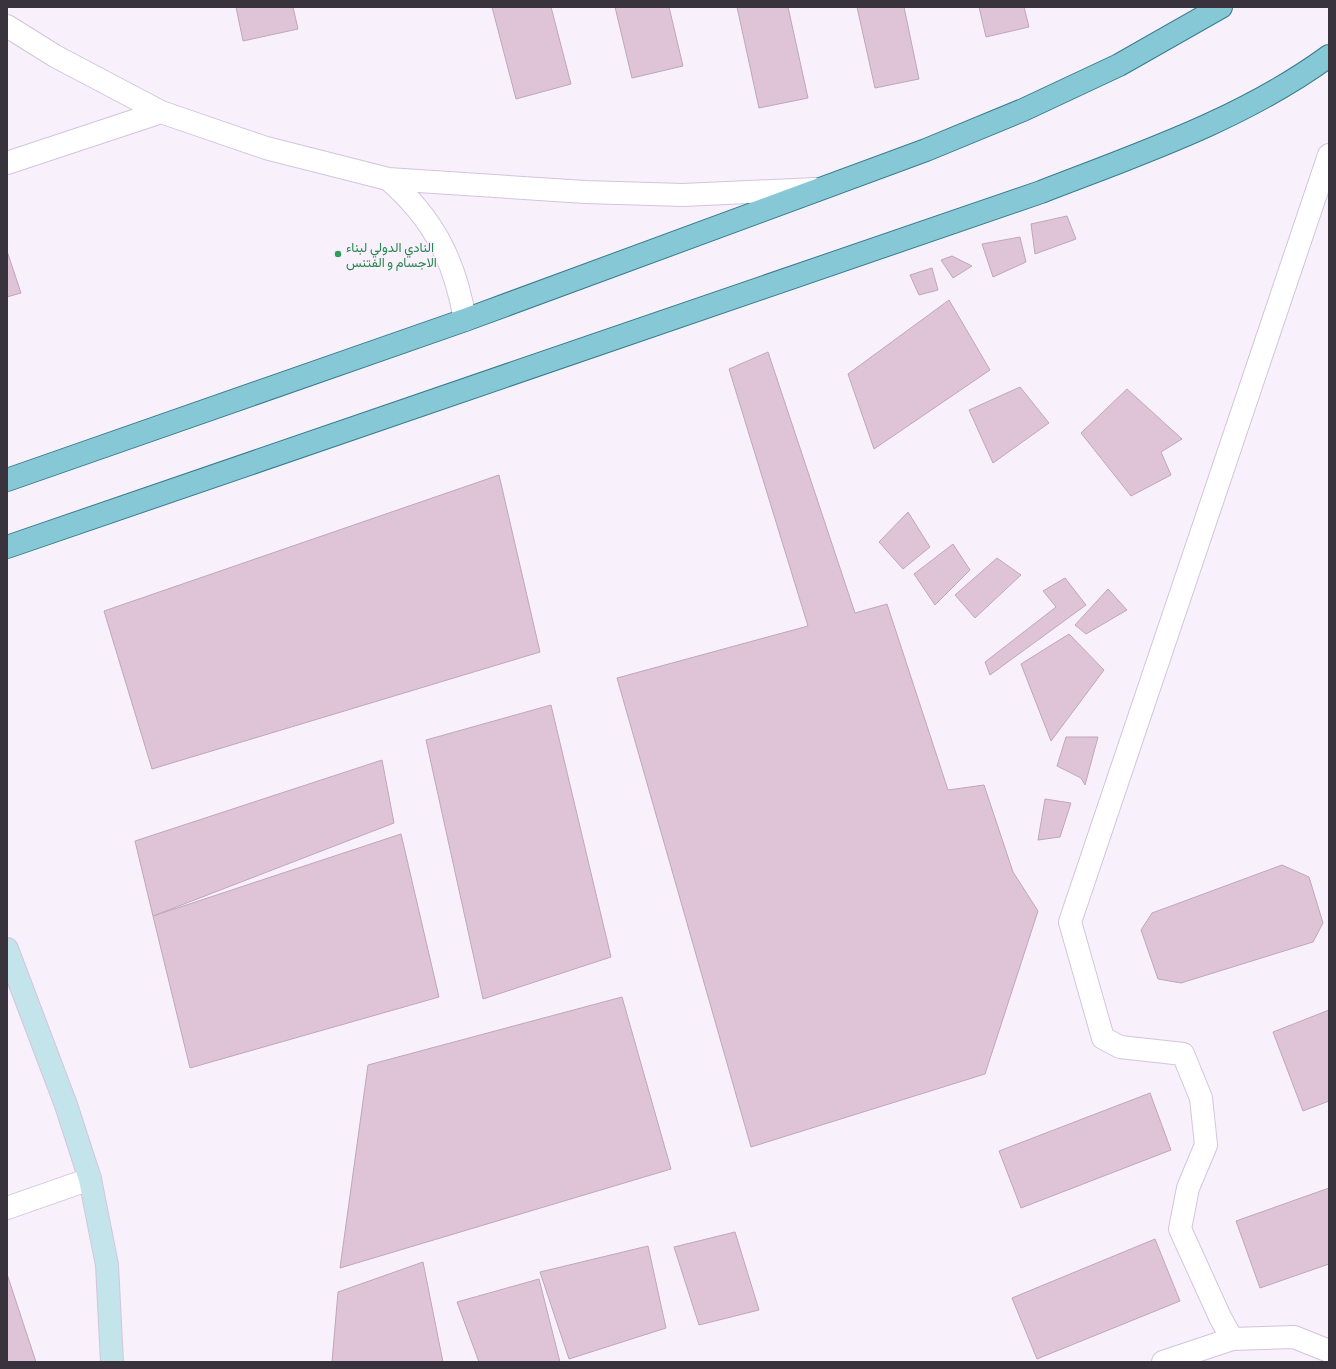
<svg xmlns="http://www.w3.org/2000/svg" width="1336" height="1369" font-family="Barlow,Vazirmatn,sans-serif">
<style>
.building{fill:#dfc4d7;stroke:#c0a6b8}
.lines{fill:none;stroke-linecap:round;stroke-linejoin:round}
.street-casing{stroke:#d3c4de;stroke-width:24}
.secondary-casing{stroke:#d3c4de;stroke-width:24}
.primary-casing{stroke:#377c8e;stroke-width:24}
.street{stroke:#fff;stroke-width:22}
.secondary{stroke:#c3e4ea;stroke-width:22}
.primary{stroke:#86c8d5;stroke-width:22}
.leisure-dot{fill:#2e9e5b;stroke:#f8f1fc;stroke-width:1.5}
.labels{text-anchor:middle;stroke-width:3;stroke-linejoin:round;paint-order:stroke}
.leisure-label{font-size:13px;fill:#27864d;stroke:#f8f1fc;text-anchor:start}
</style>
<rect width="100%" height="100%" fill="#f8f1fc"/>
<path class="building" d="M236,7H293L298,29L243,41Z
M492,7H551L571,84L516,99Z
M615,7H669L683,66L632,78Z
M737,7H788L808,98L759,108Z
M857,7H904L919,79L875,88Z
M979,7H1024L1029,27L986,37Z
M1067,216L1076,239L1035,254L1031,224Z
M1020,237L1026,262L993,277L982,244Z
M7,251L21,293L7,297Z
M952,256L972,266L953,278L941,260Z
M932,268L938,290L919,295L910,275Z
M949,300L990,370L874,449L848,374Z
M768,352L855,613L887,604L948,790L984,785L1013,872L1038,911L985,1074L751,1147L617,678L808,626L729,369Z
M1020,387L1049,423L993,463L969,410Z
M1127,389L1182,439L1161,452L1171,475L1131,496L1081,433Z
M499,475L540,652L152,769L104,611Z
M908,512L930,547L903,569L879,542Z
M953,544L970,570L935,605L914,574Z
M997,558L1021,575L975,618L955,595Z
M1065,578L1086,605L990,675L985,662L1056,607L1043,591Z
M1108,589L1127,610L1086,634L1075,625Z
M1069,634L1104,670L1051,741L1021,664Z
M551,705L611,957L483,999L426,740Z
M1066,737H1098L1085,785L1081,778L1057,766Z
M382,760L394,823L153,916L135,841Z
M1045,799L1071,803L1060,837L1038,840Z
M401,834L439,997L190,1068L153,916Z
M1282,865L1309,877L1323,923L1313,942L1181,983L1158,979L1141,930L1152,913Z
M622,997L671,1169L340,1268L368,1065Z
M1329,1010V1101L1303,1111L1273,1032Z
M1150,1093L1171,1150L1021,1208L999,1151Z
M1329,1188V1264L1260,1288L1236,1221Z
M735,1232L759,1310L699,1325L674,1247Z
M1155,1239L1180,1301L1037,1359L1012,1298Z
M648,1246L666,1328L569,1359L540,1272Z
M423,1262L443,1362H332L338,1292Z
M7,1274L36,1362H7Z
M539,1279L560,1362H479L457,1302Z"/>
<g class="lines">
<g class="street-casing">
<path id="street" d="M7,26L55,56L161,112L266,148L388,179L585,192L683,195L815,189
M7,163L161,112
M388,179C434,219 455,261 465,320
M7,1208L90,1179
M1232,1339L1220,1317L1180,1229L1188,1188L1206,1145L1201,1098L1183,1054L1120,1047L1103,1038L1070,922L1329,155
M1163,1362L1232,1339L1294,1337L1329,1351"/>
</g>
<g class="secondary-casing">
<path id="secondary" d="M7,949L66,1105L90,1179L107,1265L112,1362"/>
</g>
<g class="primary-casing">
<path id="primary" d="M7,480L465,320L926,150L1023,110L1119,65L1221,7
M7,547L1041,192C1139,154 1243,119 1329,56"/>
</g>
<use href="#street" class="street"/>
<use href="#secondary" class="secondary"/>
<use href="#primary" class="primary"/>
</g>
<circle class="leisure-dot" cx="338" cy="254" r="4"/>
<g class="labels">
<g class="leisure-label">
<text x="346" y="252">النادي الدولي لبناء<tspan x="346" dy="15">الاجسام و الفتنس</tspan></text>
</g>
</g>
<rect width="1336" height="1369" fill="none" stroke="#39333d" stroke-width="16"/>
</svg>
